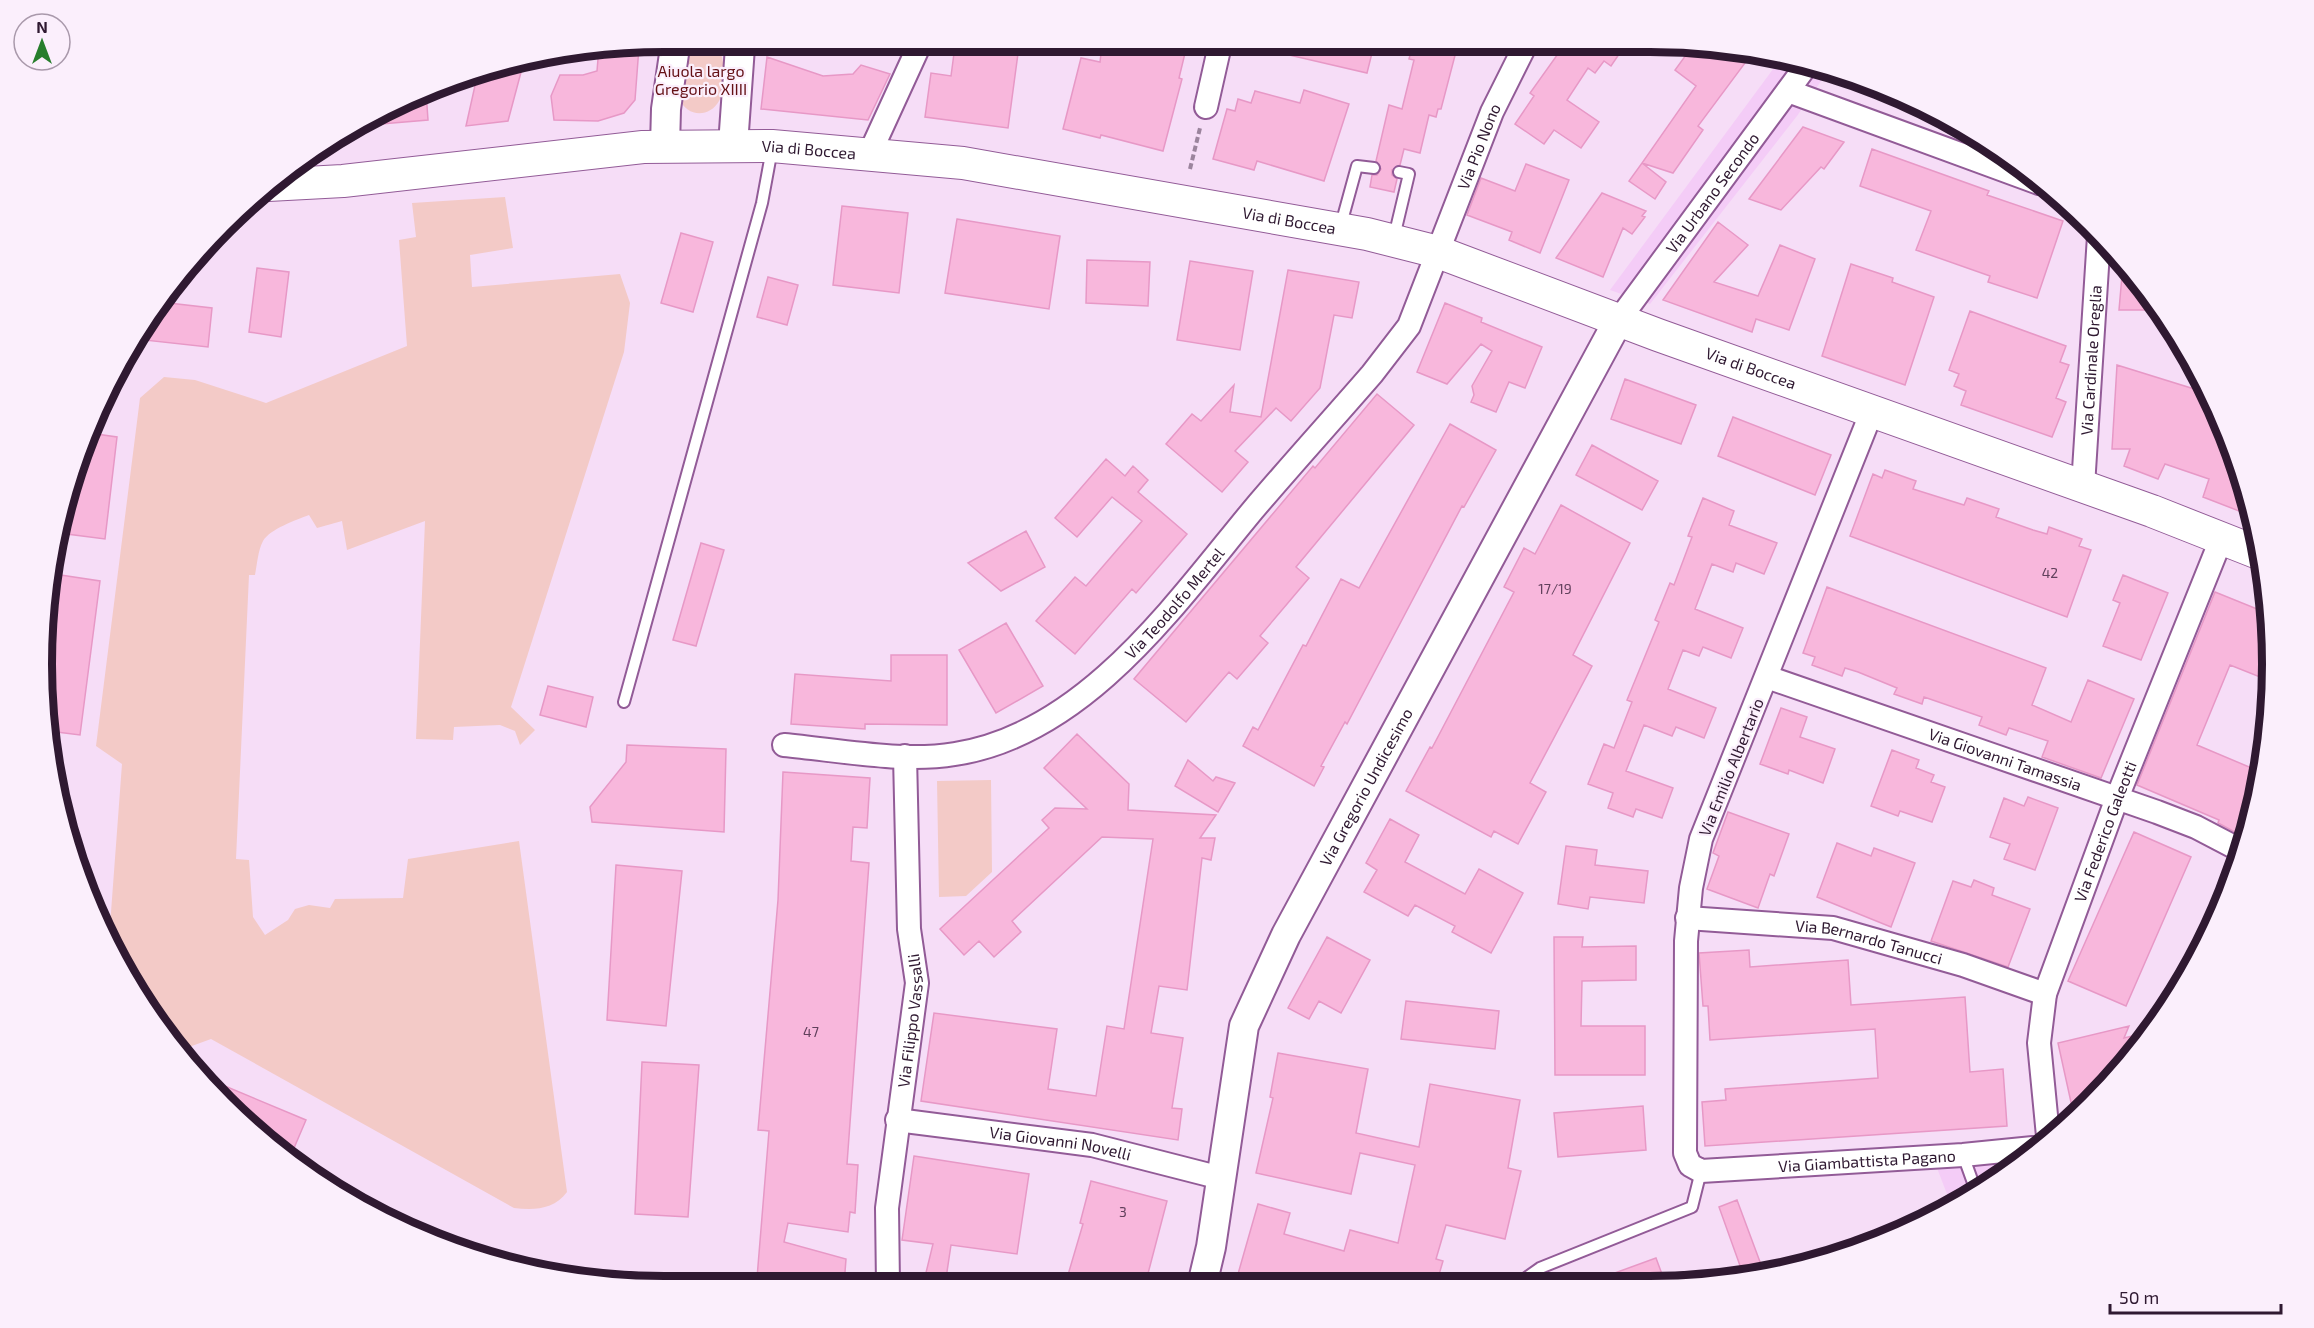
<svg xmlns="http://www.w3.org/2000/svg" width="2314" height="1328" font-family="'Exo 2',sans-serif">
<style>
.built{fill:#f4ccf7}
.green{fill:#f3cac7}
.building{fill:#f8b7dc;stroke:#e798c6;stroke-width:1.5}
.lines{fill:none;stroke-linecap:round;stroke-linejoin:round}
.service-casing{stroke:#925b97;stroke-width:14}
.minor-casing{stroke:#925b97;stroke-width:26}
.tertiary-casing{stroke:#925b97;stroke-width:32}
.secondary-casing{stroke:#925b97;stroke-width:34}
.path{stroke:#9b849d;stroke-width:4;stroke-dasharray:6 3;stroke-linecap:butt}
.service{stroke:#fff;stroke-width:10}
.minor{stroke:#fff;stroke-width:22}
.tertiary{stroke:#fff;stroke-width:28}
.secondary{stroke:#fff;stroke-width:32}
.labels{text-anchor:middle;stroke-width:4.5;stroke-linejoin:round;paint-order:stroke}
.number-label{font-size:14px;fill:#61405c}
.park-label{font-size:16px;fill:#641015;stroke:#fbeffc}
.street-label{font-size:16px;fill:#2f1931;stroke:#fbeffc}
.rim{fill:none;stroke:#2f1931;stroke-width:8}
</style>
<rect width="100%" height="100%" fill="#f6ddf7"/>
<path class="built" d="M1779,61L1828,71L1797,116L1650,304L1610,290Z
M2012,1163L1952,1207L1937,1168Z"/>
<path class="green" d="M688,47H717C726,57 726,88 719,101C710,118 686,117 680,99Z
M505,197L513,248L470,255L472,287L620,274L630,303L624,352L511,707L535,730L520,745L515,731L500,725L454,727L453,740L416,739L425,521L347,550L342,521L317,528L309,515C296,520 270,529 263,541C258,550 257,565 255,575H249L236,859L249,860L253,917L265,935L288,920L295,909L309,905L330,908L335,899L403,898L408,859L519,841L567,1192C554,1210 534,1210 514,1208L211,1039L178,1051L125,975L109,939L122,764L96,746L140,398L164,377L195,380L266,403L407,346L399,240L416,237L412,203Z
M991,780L992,872L966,896L939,897L937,781Z"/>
<path class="building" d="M1413,44H1458L1441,109H1438L1436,117L1429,115L1420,153L1404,149L1400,165L1392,170V175L1397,179L1394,192L1370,187L1372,175H1377L1381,169L1376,161L1389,105L1402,109L1414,60L1409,59Z
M1565,44H1626L1611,66L1604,61L1595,73L1588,68L1567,100L1599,122L1581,148L1554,130L1544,144L1515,124L1534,96L1530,93Z
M1694,44L1740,53L1748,59L1698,126L1703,130L1673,173L1642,163L1696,86L1675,70Z
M1102,45H1187L1179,78L1182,79L1163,151L1101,135L1100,138L1063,129L1081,58L1100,62Z
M1277,45H1374L1367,73L1276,52Z
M955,46H1019L1008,128L925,117L931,73L951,76Z
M599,47H639L635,100L624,113L598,121L554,120L551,96L560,75H583L597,71Z
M767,57L823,76L853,74L861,65L890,74L868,120L761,109Z
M524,61L508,121L466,126L478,72Z
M1304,90L1349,104L1324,181L1257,161L1254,170L1213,159L1227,109L1235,111L1238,99L1251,103L1255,91L1300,103Z
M426,91L428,120L357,126L389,106Z
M1803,127L1844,142L1824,169L1821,167L1781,210L1749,199Z
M1872,149L1989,191L1987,195L2063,221L2037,298L1988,282L1990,276L1916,250L1931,211L1860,186Z
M1642,163L1666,182L1655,199L1629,181Z
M1526,164L1569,180L1540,253L1509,240L1512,232L1467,215L1481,178L1515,191Z
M1602,193L1646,211L1642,216L1645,217L1632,234L1623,228L1603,277L1556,258Z
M842,206L908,213L899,293L833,285Z
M957,219L1060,236L1049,309L945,293Z
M1718,222L1748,245L1714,282L1758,296L1780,245L1815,259L1789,330L1756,319L1752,332L1663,300Z
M681,233L713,242L693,312L661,303Z
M1087,260L1150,262L1148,306L1086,303Z
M1190,261L1253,271L1240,350L1177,340Z
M1851,264L1893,278L1892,282L1934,297L1905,385L1822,356Z
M2123,264L2160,310H2119Z
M257,268L289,272L281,337L249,332Z
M1288,270L1359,282L1352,318L1334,315L1320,388L1291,421L1276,408L1235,451L1248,462L1222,492L1166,444L1192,414L1201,421L1234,385L1230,412L1261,417Z
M768,277L798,285L787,325L757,317Z
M160,302L212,308L208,347L135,339Z
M1445,303L1482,318L1481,322L1542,347L1525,388L1509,382L1496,412L1471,402L1474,395L1472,386L1492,351L1481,344L1447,384L1417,372Z
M1970,311L2066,346L2060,362L2069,365L2056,398L2066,402L2052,437L1961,405L1966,391L1954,386L1959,374L1949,370Z
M2117,365L2207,393L2225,426L2252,516L2203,497L2209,479L2165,464L2158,479L2124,466L2130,449H2112Z
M1625,379L1696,405L1681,444L1611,419Z
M1377,394L1414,425L1296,567L1309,578L1260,636L1268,643L1237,679L1229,672L1186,722L1134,679L1313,466L1315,468Z
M1733,417L1831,455L1815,495L1718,456Z
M1450,424L1496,450L1464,507L1462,506L1347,724L1345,722L1321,766L1324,767L1314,786L1243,746L1253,727L1258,730L1303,645L1306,646L1341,579L1359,588Z
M89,433L117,437L105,539L59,533L63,503Z
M1592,445L1658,481L1642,510L1576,475Z
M1106,459L1125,476L1133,466L1148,480L1138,492L1187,534L1136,593L1132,589L1075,654L1036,621L1075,577L1086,586L1142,521L1112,497L1077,537L1055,518Z
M1885,470L1916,481L1913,489L1964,505L1967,498L1999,509L1996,517L2033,530L2047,534L2049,527L2082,539L2079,546L2091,550L2067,617L1850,536L1873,474L1882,478Z
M1703,498L1734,511L1729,525L1777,543L1764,574L1736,563L1733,572L1712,564L1695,609L1743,628L1731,658L1703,647L1699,656L1683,650L1668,689L1716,708L1704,738L1676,727L1672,736L1644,725L1626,771L1673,788L1662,818L1636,809L1633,817L1608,808L1613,793L1588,784L1604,744L1614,748L1632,702L1627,700L1659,622L1655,620L1670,583L1674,585L1692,537L1688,536Z
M1561,505L1630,543L1573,655L1592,666L1530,783L1546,792L1518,844L1494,831L1491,837L1406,791L1430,747L1432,748L1514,592L1504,587L1524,548L1535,554Z
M1026,531L1045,567L1001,591L968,563Z
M701,543L724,550L696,646L673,640Z
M54,574L100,581L80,735L49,731L42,664Z
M2123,575L2168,593L2141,660L2103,646L2120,603L2113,600Z
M1827,587L2046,668L2032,705L2071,722L2088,680L2134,699L2101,778L2042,757L2048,741L2009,728L2006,735L1979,725L1982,717L1924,697L1922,704L1894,694L1897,688L1858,672L1845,668L1842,676L1812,665L1815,657L1803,653Z
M2215,592L2267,613L2272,664L2270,681L2230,665L2197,745L2261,772L2244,837L2218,823L2219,820L2137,785Z
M1006,623L1043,686L996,713L959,650Z
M891,655H947V725L865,724V729L791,724L795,674L891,681Z
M548,686L593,697L586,727L540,715Z
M1781,708L1807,717L1800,737L1835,749L1823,783L1789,770L1788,774L1760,764Z
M1077,734L1129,784L1128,810L1216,815L1200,838H1215L1211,860L1202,858L1187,990L1159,986L1151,1033L1183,1038L1172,1108L1182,1109L1178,1140L921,1101L934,1013L1057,1029L1048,1089L1096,1096L1107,1026L1124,1029L1153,839L1102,837L1012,921L1021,932L994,957L979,941L964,955L940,929L1049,828L1042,820L1055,808L1087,809L1044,768Z
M627,745L726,749L724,832L592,822L590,807L626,762Z
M1892,750L1919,760L1916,768L1934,775L1931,782L1945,787L1932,822L1900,811L1898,816L1871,806Z
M1188,760L1213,781L1216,777L1235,783L1218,812L1175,786Z
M783,772L870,778L867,828L853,827L851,861L869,863L847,1164L858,1165L855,1213L850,1212L848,1232L788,1223L784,1242L846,1259L844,1285L757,1278L769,1131L758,1130L778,900Z
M2028,797L2058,808L2035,870L2004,859L2010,844L1990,837L2004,798L2024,806Z
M1728,812L1789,834L1774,876L1770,874L1758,908L1707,889L1719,856L1713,853Z
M1390,819L1419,835L1405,862L1465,894L1479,869L1523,893L1491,953L1452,932L1455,926L1415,905L1408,916L1364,892L1377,870L1366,863Z
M2134,832L2191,857L2126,1006L2068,981Z
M1837,843L1871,856L1874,848L1915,863L1891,927L1817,897Z
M1566,846L1597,850L1595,865L1648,871L1644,903L1590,897L1588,909L1558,904Z
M616,865L682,871L666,1026L607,1020Z
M1974,880L1994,888L1992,895L2030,909L2008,967L1931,941L1953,881L1971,887Z
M1327,937L1370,960L1341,1013L1319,1001L1309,1019L1288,1008Z
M1554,937H1583L1582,947L1636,946V980L1582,981L1581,1026H1645V1075H1555Z
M1749,950L1750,967L1848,960L1851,1005L1965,997L1970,1072L2003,1069L2007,1126L1705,1146L1702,1102L1726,1100L1725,1089L1878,1078L1875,1029L1710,1040L1708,1006H1703L1699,953Z
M1406,1001L1499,1011L1495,1049L1401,1039Z
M2129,1026L2124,1038L2149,1032L2090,1104L2074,1116L2058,1043Z
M1278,1053L1368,1069L1356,1133L1419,1147L1430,1084L1520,1100L1508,1168L1521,1171L1505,1239L1446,1225L1436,1259L1443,1261L1436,1285H1276L1238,1274L1258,1204L1290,1213L1284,1234L1344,1251L1350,1230L1398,1243L1415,1165L1360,1153L1351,1194L1256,1173L1273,1098L1270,1097Z
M642,1062L699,1065L688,1217L635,1214Z
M201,1076L306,1120L291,1155L275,1148L254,1131Z
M1643,1106L1646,1150L1558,1157L1554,1113Z
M914,1156L1029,1174L1017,1254L951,1245L945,1285H923L933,1244L902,1240Z
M1091,1181L1167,1201L1145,1285H1065L1083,1224L1080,1223Z
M1737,1200L1763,1270L1743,1274L1719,1207Z
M1656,1258L1666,1285H1591L1590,1282Z"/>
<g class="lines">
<g class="service-casing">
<path id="service" d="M1340,228L1357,166L1374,168
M1394,237L1409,174L1399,172
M624,702L762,203L772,149
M1963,1155L1976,1191
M1516,1285L1540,1268L1692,1207L1701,1171"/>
</g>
<g class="minor-casing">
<g id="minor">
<path d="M1788,91L2039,183"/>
<path d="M1206,107L1220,45"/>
<path d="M870,153L919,46"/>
<path id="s1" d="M1618,321L1806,66"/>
<path id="s2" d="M1872,411L1701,839L1691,888L1686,941L1685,1153L1690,1165L1701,1171L1963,1155L2033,1148"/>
<path id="s3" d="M2083,486L2099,236"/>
<path id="s4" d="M1767,677L2157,812L2196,827L2240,850"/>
<path id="s5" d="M784,745C838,750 902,763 955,754C1085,734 1175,604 1253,510C1292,464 1333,419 1372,374L1409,326L1492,112L1526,44"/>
<path id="s6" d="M1687,918L1833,928L1963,965L2045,994"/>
<path id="s7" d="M897,1120L1092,1145L1221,1178"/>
<path id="s8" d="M2048,1136L2039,1043L2045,994L2117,798L2222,537"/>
<path id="s9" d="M888,1285L887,1208L917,983L909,929L905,756"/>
</g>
</g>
<g class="tertiary-casing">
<g id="tertiary">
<path d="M733,145L740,47"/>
<path d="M665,146L666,109L675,47"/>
<path id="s10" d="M1202,1285L1211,1247L1244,1026L1286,935L1618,321"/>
</g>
</g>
<g class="secondary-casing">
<g id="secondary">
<path id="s11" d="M268,185L343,181L643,147L772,146L963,163L1367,234L1438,252L1658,335L2152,511L2261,554"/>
</g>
</g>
<path class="path" d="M1190,169L1200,128"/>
<use href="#service" class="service"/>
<use href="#minor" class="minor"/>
<use href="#tertiary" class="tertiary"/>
<use href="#secondary" class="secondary"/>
</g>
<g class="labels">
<g class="number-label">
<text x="2050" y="578">42</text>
<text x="1555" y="594">17/19</text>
<text x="811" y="1037">47</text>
<text x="1123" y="1217">3</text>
</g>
<g class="park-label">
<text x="701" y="77">Aiuola largo<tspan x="701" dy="18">Gregorio XIIII</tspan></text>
</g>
<g class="street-label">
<text dy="6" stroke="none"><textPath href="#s5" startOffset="1000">Via Pio Nono</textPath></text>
<text dy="6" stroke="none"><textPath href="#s11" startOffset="543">Via di Boccea</textPath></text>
<text dy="6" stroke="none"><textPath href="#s1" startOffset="159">Via Urbano Secondo</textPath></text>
<text dy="6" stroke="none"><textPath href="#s11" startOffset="1029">Via di Boccea</textPath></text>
<text dy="6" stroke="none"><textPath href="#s3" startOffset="126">Via Cardinale Oreglia</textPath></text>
<text dy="6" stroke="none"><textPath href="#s11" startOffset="1515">Via di Boccea</textPath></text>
<text dy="6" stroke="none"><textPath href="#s5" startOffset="444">Via Teodolfo Mertel</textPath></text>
<text dy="6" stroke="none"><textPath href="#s4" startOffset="252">Via Giovanni Tamassia</textPath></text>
<text transform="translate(1731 767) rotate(-68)" y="6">Via Emilio Albertario</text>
<text dy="6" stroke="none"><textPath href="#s10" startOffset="531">Via Gregorio Undicesimo</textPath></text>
<text dy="6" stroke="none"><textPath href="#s8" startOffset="316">Via Federico Galeotti</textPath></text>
<text dy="6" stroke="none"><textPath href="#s6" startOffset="184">Via Bernardo Tanucci</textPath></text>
<text dy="6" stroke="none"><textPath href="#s9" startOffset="266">Via Filippo Vassalli</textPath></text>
<text dy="6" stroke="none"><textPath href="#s7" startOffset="165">Via Giovanni Novelli</textPath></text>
<text dy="6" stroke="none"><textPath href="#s2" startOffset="968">Via Giambattista Pagano</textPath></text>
</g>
</g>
<path d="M0 0H2314V1328H0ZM664 52H1650A612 612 0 0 1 2262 664V664A612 612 0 0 1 1650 1276H664A612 612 0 0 1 52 664V664A612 612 0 0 1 664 52Z" fill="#fbeffc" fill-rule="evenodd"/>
<path class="rim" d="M664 52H1650A612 612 0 0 1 2262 664V664A612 612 0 0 1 1650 1276H664A612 612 0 0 1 52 664V664A612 612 0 0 1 664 52Z"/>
<g transform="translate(42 42)"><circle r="28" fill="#fbeffc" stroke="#a999ab" stroke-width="1.5"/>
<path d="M0-4.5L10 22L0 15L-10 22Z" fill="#277e2c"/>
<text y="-9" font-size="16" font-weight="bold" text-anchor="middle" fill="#2f1931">N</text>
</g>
<path d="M2110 1304v9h171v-9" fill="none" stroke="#2f1931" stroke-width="3"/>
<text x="2119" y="1304" font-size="18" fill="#2f1931" stroke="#fbeffc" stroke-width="4.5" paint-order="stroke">50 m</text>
</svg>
